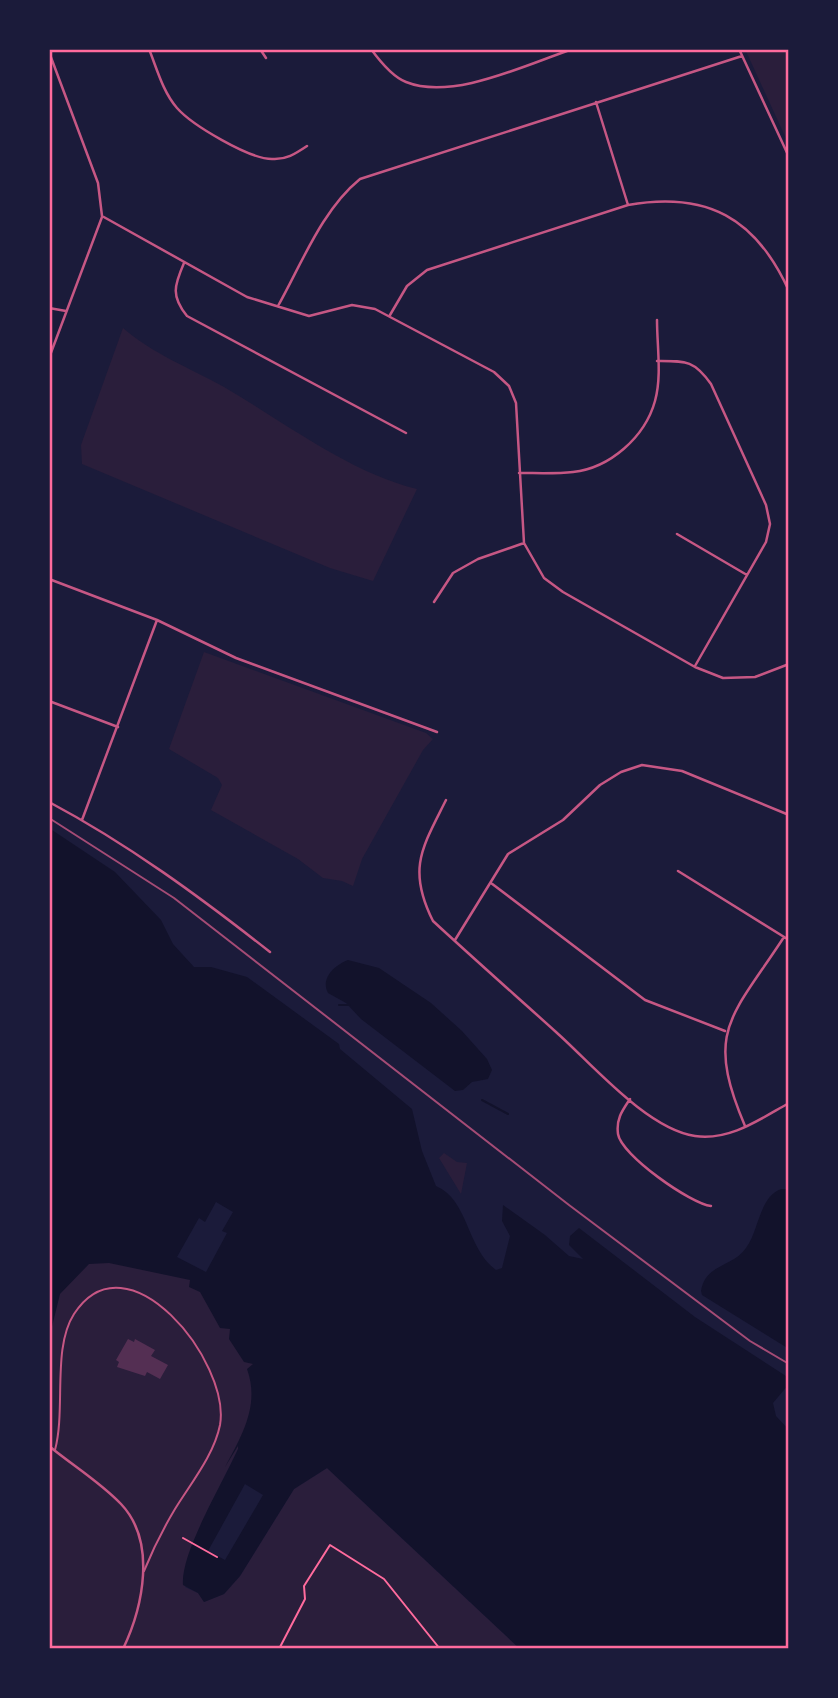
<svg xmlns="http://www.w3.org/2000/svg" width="838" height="1698" font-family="'DejaVu Sans',sans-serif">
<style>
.green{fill:#2a1e3b}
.water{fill:#12122b}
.pier{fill:#1b1b3a}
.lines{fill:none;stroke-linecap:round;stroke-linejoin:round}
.stream{stroke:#12122b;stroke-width:2}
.building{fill:#542f53}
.path{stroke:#ff6b9d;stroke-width:2}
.service{stroke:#c65784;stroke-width:2}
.minor{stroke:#c65784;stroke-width:2.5}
.rail{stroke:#a44b75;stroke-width:2}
.neatline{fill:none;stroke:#ff6b9d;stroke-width:2.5}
</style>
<rect width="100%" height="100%" fill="#1b1b3a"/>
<path class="green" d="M745,49H789V145Z
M123,328C153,354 190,368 224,387C284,422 350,473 417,489L373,581L330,568L82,464L81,445Z
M204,652L426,733L433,739L423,750L362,859L353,886L342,881L323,878L298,859L211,810L222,785L218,778L169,749Z
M444,1153L457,1162L467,1163L461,1194L439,1158Z
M107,1260L195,1279L246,1344L262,1385L238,1449L205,1517L185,1587L198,1593L204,1602L224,1594L240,1576L294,1489L327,1468L520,1649H49V1321L52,1301L80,1265Z"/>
<path class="water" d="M49,828L115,872L161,920L173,944L194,967H211L247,977L339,1044L340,1049L412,1109L422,1151L436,1186C469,1200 466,1248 496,1270L502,1268L510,1236L502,1221L503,1205L545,1235L569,1256L583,1259L591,1267L569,1245L570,1236L579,1228L695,1317L789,1378V1384L773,1403L776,1416L789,1430V1649H520L327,1468L294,1489L240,1576L224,1594L204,1602L198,1593L183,1585C180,1553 224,1481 238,1449V1446L225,1467C242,1435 260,1405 247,1369L253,1364L244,1362L229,1339L230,1329L220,1328L200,1292L189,1287L190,1280L109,1263L89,1264L60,1294L49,1339Z
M348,960L379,968L431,1003L462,1031L487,1059L492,1070L488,1079L472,1082L463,1090L455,1091L361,1019L346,1003L328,993C320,978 335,965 348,960Z
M781,1189H789V1349L702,1295L701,1291C705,1264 733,1267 746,1248C759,1231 759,1197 781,1189Z"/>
<path class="pier" d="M216,1202L233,1212L222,1231L227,1233L206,1272L177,1257L199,1218L205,1222Z
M245,1484L263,1495L225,1560L208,1551Z"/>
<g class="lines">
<path class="stream" d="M339,1005H350
M482,1100L508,1114"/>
</g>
<path class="building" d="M128,1339L134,1342L135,1339L155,1350L151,1356L168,1365L160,1379L147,1372L145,1376L117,1367L119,1362L116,1360Z"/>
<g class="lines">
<path class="path" d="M183,1538L217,1557
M279,1649L305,1599L304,1586L330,1545L384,1579L440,1649"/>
<path class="service" d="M55,1450C66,1409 52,1348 74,1314C127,1232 231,1362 220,1425C214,1455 191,1483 175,1509C163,1529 153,1549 144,1571"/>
<path class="minor" d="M149,49C157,69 163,92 177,108C192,125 249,159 272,159C286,160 295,154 307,146
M260,49L266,58
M371,49C379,60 393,77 406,82C453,101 527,64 573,49
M739,49L789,157
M49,52L98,183L102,216L247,297L309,316L352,305L375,309L494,372L509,386L516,403L524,543L544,578L563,592L695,667L723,678L755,677L789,664
M596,102L628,205
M184,263C174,286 171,296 187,316L406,433
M278,306C302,263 322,210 360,179L742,56
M49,308L66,311
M390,315L407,286L427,270L628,205C707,191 756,218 789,291
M49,358L102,217
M657,361C686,361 694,360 711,384L766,505L770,524L766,542L695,666
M519,473C537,473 556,474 573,472C610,468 645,437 655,401C662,376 657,346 657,320
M677,534L747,575
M49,579L157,620L236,658L437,732
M434,602L453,573L478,559L524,543
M49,701L118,727
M446,800C422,848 407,869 433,921C473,958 515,995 556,1032C592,1064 647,1129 695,1136C730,1141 760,1119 789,1103
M49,802C128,844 200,897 270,952
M82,820L157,620
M678,871L789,940
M491,883L645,1000L725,1031
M455,940L508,854L563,820L600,785L621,772L642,765L682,771L789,815
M630,1099C622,1111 616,1119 618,1134C621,1155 691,1204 711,1206
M745,1126C704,1030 732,1017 784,937
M49,1446C72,1465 100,1482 121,1504C157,1542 143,1607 123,1649"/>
<path class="rail" d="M49,818L174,898L569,1205L750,1341L789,1364"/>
</g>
<rect width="838" height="1698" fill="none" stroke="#1b1b3a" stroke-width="102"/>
<rect x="51" y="51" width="736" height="1596" class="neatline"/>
</svg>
